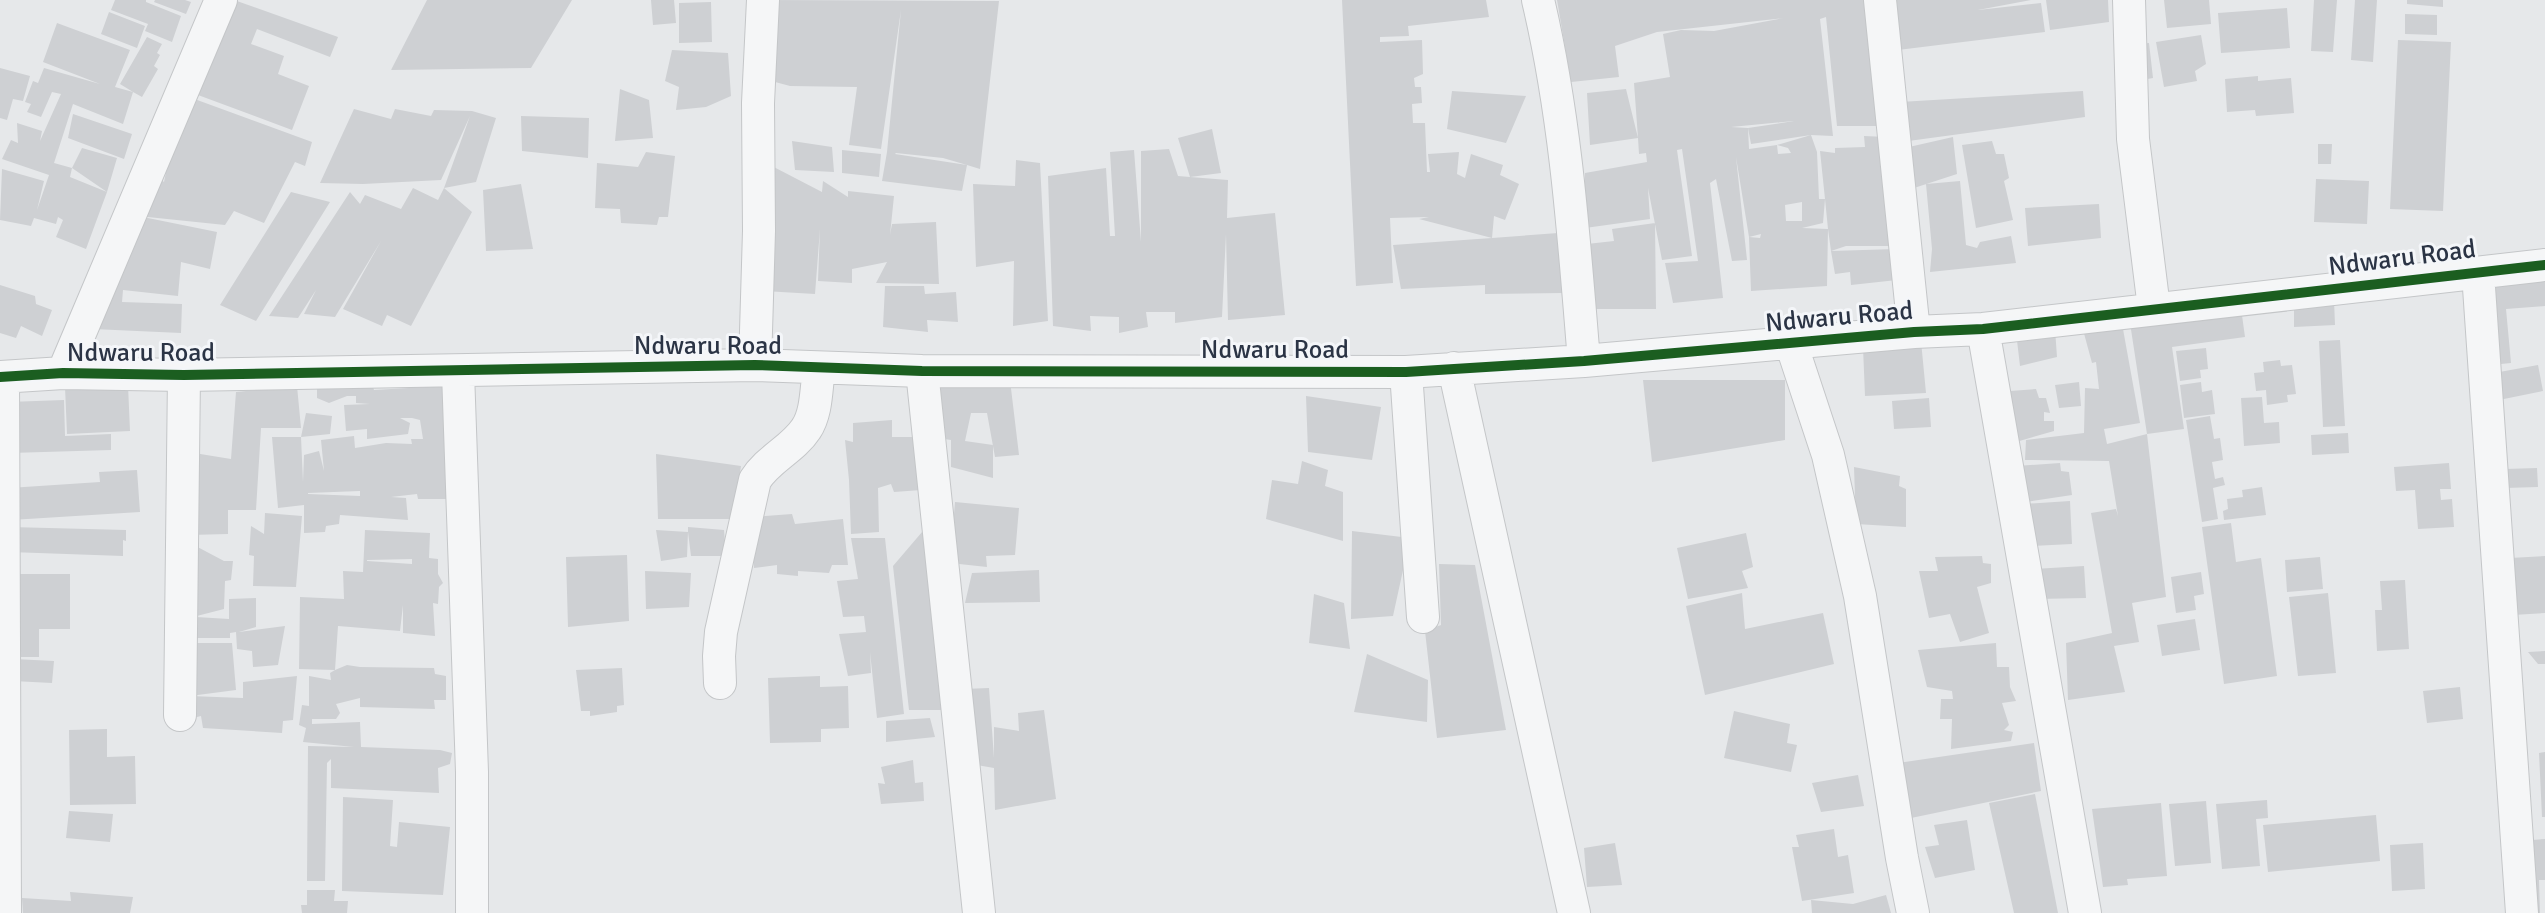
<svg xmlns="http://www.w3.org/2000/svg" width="2545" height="913" font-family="Signika,sans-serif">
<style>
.building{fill:#ced0d3;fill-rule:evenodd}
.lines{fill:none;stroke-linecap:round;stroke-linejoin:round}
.minor-casing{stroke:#c4c6c8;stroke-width:34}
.minor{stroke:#f5f6f7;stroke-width:32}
.cycleway-casing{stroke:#f4f6f9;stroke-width:15}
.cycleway{stroke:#1b5e20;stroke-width:10}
.labels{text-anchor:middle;stroke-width:6;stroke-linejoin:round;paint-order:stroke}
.street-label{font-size:26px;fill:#2b3445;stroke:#f4f6f9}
</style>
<rect width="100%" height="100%" fill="#e6e8ea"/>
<path class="building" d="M115,0H146V2L181,16L172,42L145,31L148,24L111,10Z
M155,0H185L191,2L186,14L154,2Z
M234,0L338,37L330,57L257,29L251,44L284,56L278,74L309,86L292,130L198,95Z
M427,0H572L531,68L391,70Z
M651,0H674L676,23L653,25Z
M766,0L999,1L980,169L967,165L962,191L882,181L887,152L901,10L881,149L849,145L857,87L790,86L764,79ZM896,153L943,158L967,165L895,154Z
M1342,0H1486L1489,17L1408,26L1409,36L1380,37V42L1422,40L1423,74L1414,78L1415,87H1421L1422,103L1412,104L1413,123H1425L1427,172H1430L1428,154L1459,152L1457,174L1465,178L1471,154L1503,165L1500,175L1519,184L1505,220L1494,216L1492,238L1558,233L1563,293L1485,294V285L1401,289L1393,245L1492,238L1419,219L1429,217L1390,218L1393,283L1356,286Z
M1557,0H1870L1884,126H1837L1826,17L1820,19L1833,136L1811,135L1751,144L1748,128L1749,149L1777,145L1778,154L1791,153L1788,148L1777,145L1811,135L1817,152L1819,199H1825L1820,151L1835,153V148L1865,147L1864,136L1886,137L1900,246H1846L1831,251L1828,229L1827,286L1751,291L1749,237L1760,238L1761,234L1749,237L1736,157L1747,260L1732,261L1716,179L1710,183L1723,298L1673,303L1665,263L1698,261L1682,149L1677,150L1692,256L1662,260L1648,188L1650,219L1585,228V173L1647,162L1646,153L1639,154L1638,138L1590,145L1587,93L1626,89L1638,138L1634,83L1670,77L1663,34L1681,30L1714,31L1784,18L1657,32L1615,46L1619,77L1571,82ZM1794,121L1748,128L1731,127ZM1825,199L1828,229L1802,228L1823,223ZM1802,202V221H1786L1785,205Z
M1890,0H2031L1978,10L2041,3L2045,32L1898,50Z
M2046,0H2108L2109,22L2050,30Z
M2164,0H2209L2211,24L2167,28Z
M2314,0H2337L2333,52L2311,51Z
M2355,0H2377L2373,62L2351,60Z
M2407,0H2443V7L2407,4Z
M711,2L712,42L679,43V3Z
M2287,8L2290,48L2221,53L2218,13Z
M109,12L145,26L137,48L101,34Z
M2405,14L2437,15V35L2405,34Z
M57,23L130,50L115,87L133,92L120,84L147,37L162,44L157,53L160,55L154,66L158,69L142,97L133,92L123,124L73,104L54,163L72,168L70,177L107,192L86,249L56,237L63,220L58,217L56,224L34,218L31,226L0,220L2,169L44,181L37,210L49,175L2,159L11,140L18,143L17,123L42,131L40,141L61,94L52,92L41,117L27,112L31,104L25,102L33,81L38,83L44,68L100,84L43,62Z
M2201,35L2206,64L2195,71L2197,81L2164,87L2156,42Z
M2398,40L2451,42L2443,211L2390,209Z
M2149,43L2153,78L2142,80L2137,44Z
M672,50L728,53L731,96L706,107L676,110L679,87L665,81Z
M0,68L30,76L23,101L13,99L7,120L0,118Z
M2258,76V81L2291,78L2294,113L2256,116L2255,110L2227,112L2225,79Z
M620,89L649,100L653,138L615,141Z
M1452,91L1526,96L1506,143L1447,129Z
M2083,91L2085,117L1901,142L1900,102Z
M189,97L312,142L305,166L295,162L264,223L234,211L225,225L138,216L217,232L210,269L181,262L178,296L123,290L122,302L182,304L181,333L93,329L153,174L164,182L177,119Z
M354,109L391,119L395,109L431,116L434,110L472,111L496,118L476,182L444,188L470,116L441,180L363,184L320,183Z
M73,114L132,134L124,159L68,138Z
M521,116L589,118L588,158L522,151Z
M1212,129L1221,173L1190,177L1228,180L1227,218L1275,213L1285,315L1228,320L1226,234L1222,317L1175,323V312H1146L1148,327L1119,333V317L1090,316L1091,331L1053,326L1048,176L1106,168L1110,236H1115L1110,152L1134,150L1141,242V151L1169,149L1178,176L1190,177L1178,138Z
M1953,137L1957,174L1914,188L1909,147Z
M792,141L832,147L834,172L795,170Z
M1992,141L1996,154H2004L2009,178L2004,181L2013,220L1976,228L1962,145Z
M2318,144H2332L2331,164H2318Z
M82,148L117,158L107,192L72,168Z
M842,150L881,154L879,177L842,173Z
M646,152L675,156L668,217H659L657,225L621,223L620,209L595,208L597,163L638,167Z
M1016,160L1040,163L1048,321L1013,326L1014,261L976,267L973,184L1015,186Z
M768,164L822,192L823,181L848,197V191L894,196L890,235L892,224L936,222L939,284L876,283L887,262L852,269V283L818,281L820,229L815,294L764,291Z
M2316,179L2369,181L2367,224L2314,222Z
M1960,181L1966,245L1977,248L1980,242L2011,236L2016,263L1930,272L1932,249L1926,184Z
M521,184L533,249L486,251L483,190Z
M413,188L438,200L444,188L472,212L411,326L387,315L382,326L343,309L381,241L335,317L304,314L316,290L298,318L269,316L350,192L360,204L365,195L401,209Z
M291,192L330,202L256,321L220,305Z
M2099,204L2101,238L2028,246L2025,208Z
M1655,223L1656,309H1594L1587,244L1614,241L1612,229Z
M1896,249L1897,280L1851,285L1850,272L1835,274L1831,251Z
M2545,265V306L2506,309L2511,363L2491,365L2484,270Z
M0,285L35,296L36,304L52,310L42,336L21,326L16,338L0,333Z
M885,286H924L925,294L956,292L958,322L927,320L928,332L883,327Z
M2334,300L2335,325L2294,327V302Z
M2241,308L2245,337L2172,347L2184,429L2147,434L2130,323Z
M2121,318L2140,423L2104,429L2107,444L2147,434L2166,597L2132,603L2139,642L2114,646L2125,692L2068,700L2066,643L2112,633L2091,513L2116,509L2118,516L2109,461L2025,460L2026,440L2084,433L2085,388L2099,389L2096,362L2092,363L2082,326Z
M2055,329L2057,357L2020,366L2016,332Z
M2340,340L2345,426L2323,427L2319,341Z
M1921,341L1926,393L1865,396L1863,347Z
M2206,348L2208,369L2200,370L2201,378L2180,381L2176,351Z
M2280,360L2281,366L2292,365L2296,394L2287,395L2288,402L2267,405L2266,390L2256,391L2254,373L2264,372L2263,362Z
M2538,365L2543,391L2499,400L2494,373Z
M317,379L371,381L374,390L443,386L450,499H418L417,494L391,497L406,498L408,520L340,515L339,524L326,526L325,532L304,533V505L278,508L272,437H301L306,413L332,416L330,434L301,437L303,482L304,455L319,451L324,471L321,440L354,436L355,448L386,443L412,444L411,439H423L420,420L412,418H400L410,423L408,434L367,439V429L346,431L344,405L370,404L356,403V396H347L329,403L317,398ZM360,491V496L308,494V493Z
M1010,380L1019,455L995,457L987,413H971L965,441L993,445V478L951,467V440L938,438V388Z
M1643,380H1785V440L1652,462Z
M2079,382L2081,406L2059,408L2055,385Z
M2201,382L2202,392L2212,390L2215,414L2184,418L2180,385Z
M128,385L130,431L67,434L65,387Z
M297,386L301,428H261L256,510H228V534L189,535L188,452L231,459L236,392Z
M2036,389L2039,398H2046L2050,413L2044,412V421H2054V431L2016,442L2010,391Z
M1306,396L1381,407L1372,460L1308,452Z
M2262,397L2264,423L2279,422L2280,443L2244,446L2241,398Z
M1929,398L1931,427L1894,429L1892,401Z
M64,400L65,436L111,434V450L10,453L8,402Z
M2210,416L2214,439L2220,438L2223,460L2212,462L2215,479L2223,477L2225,485L2213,488L2218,519L2202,522L2186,420Z
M892,420V437H920L921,490L894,492L891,484L878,488L879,532L851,534L849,480L845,440L853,442V423Z
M2348,433L2349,453L2312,455L2311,435Z
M656,454L741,466L733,519H658Z
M1302,461L1328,470L1325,486L1343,492V541L1266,519L1272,480L1298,484Z
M2060,463L2061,471L2069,472L2072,495L2019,503L2016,466Z
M2449,463L2451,489H2440L2441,500L2452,499L2454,527L2418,529L2415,490L2396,491L2394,467Z
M1854,467L1900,476L1899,486L1906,489V527L1856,524Z
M2537,468L2538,487L2505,488V469Z
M137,470L140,512L11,520L9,488L100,482L99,472Z
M2262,487L2266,515L2224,520L2223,511L2228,509L2227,499L2243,497L2242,490Z
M2070,501L2072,544L2031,546L2024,504Z
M955,502L1019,508L1015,555L986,556L987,567L950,563Z
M265,513L302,516L296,587L253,586L254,556L249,555L251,526L264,534Z
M792,514L795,524L843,519L848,565H832L829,573L798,571V576L777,574V565L754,568L751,517Z
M2231,523L2236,562L2261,558L2277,676L2224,684L2202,527Z
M928,525L943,710H909L893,566Z
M10,527L126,530V541L123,540V556L10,552Z
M688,527L724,530L726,556H691L688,532L687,557L661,561L656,530L688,532Z
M365,530L430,533L429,558L438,559V574L443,583L439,587L438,604L433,603L435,636L403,633V605L400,631L338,626L335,670L347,665L360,667L434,668L435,674L446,676V700H434L435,709L360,707V698L336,704L340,713L336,719H312V724L360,722L361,747L440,750L452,753L450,764L438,768L439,793L331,788V759L327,763L325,881H307L308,746L354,747L303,742L306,728L299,725L302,705L309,706V676L331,680L330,673L335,670L299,669L300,597L344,599L343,571L363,572ZM412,559V564L367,561V560Z
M1352,531L1410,538L1393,616L1351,619Z
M1746,533L1753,567L1742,571L1748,588L1688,599L1677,548Z
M851,538H885L904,714L877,718L870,652L871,673L848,676L839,634L866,632L864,616L843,617L837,581L858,579Z
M190,543L224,561H233L231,580L225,581L224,609L189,618Z
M627,555L629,621L568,627L566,557Z
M1982,556L1983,563L1991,564V583L1977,587L1989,633L1960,642L1950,614L1929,618L1919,571H1938L1935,557Z
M2545,556V613L2513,615L2510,558Z
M2320,557L2323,589L2287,592L2285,560Z
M1439,564L1475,565L1506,730L1437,738L1425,631L1441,625Z
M2084,566L2086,598L2037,599L2034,569Z
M1039,570L1040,602L965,603L972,573Z
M645,571L691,573L689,607L646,609Z
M2201,572L2204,594L2194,596L2196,610L2176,613L2171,577Z
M11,574H70V629H39V657H12Z
M2405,580L2409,649L2377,651L2375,610H2382L2380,581Z
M1742,593L1745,629L1823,613L1834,664L1705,695L1686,606Z
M2328,593L2336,673L2298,676L2289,597Z
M1314,594L1344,603L1350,649L1309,643Z
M256,598V627L239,632L285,626L278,665L253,667L252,651L237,649L236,632L230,633V638H196V617L229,619V599Z
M2195,619L2200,650L2162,656L2157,625Z
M188,643H232L236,690L190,696Z
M1996,643L1997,667H2009L2010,687L2016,701L2002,703L2009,725L2004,730L2013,732L2011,741L1951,749L1952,719H1940L1941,699H1953L1952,691L1927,687L1918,650Z
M2545,651V664H2538L2528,652Z
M1367,654L1428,680L1427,722L1354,712Z
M14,659L54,661L52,683L13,681Z
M622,668L624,705L617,706V712L590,716V711H581L576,670Z
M297,676L293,720L283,721L282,733L203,728L201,716L193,718L190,696L243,698V682Z
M820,676V687L848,686L849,728L821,729V742L770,743L768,678Z
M2460,687L2463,719L2427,723L2423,691Z
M989,688L994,758V727L1019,731L1018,713L1044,710L1056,799L995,810L994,768L971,764L964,689Z
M1734,711L1790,724L1787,743L1797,745L1791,772L1724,758Z
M930,718L935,737L886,742V721Z
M107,729V757L135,756L136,804L70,805L69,730Z
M2034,743L2041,791L1911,818L1898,763Z
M2545,752V817H2542L2539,753Z
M913,760L915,783L923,782L924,801L881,804L878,783L885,784L881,767Z
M1858,775L1864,806L1821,812L1812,783Z
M2035,794L2058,913H2014L1989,803Z
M343,797L393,800L390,846L397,847L399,822L450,827L443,895L342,891Z
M2267,800L2268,818L2256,819L2260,866L2222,869L2216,804Z
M2206,801L2211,863L2175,866L2169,804Z
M2161,803L2167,876L2127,879L2128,885L2103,887L2092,809Z
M69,811L113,814L110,842L66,838Z
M2376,815L2380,861L2268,872L2263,825Z
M1967,820L1975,870L1935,878L1925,847L1939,845L1934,825Z
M1834,829L1838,857L1848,855L1854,893L1802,901L1792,847H1799L1796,835Z
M2545,839V880H2539L2540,913H2522L2518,841Z
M1615,843L1622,885L1587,887L1584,848Z
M2423,843L2425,889L2392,891L2390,845Z
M307,890H335L334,901H348L347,913H302L301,905H307Z
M70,892L133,897L130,913H23L22,898L71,901Z
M1886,895L1891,913H1812L1811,900L1853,904Z"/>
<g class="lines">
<g class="minor-casing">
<path id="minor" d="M1538,0C1566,118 1574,240 1584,361
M1880,0L1914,332
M2129,0L2133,139L2154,308
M2478,273L2522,913
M1983,329L2085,913
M1791,343L1828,455L1860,596L1902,858L1913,913
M755,365L759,231L758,103L763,0
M1454,368L1574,913
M922,371L979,913
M458,372L472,772V913
M1406,372L1423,617
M63,373L221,0
M0,377L63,373L184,375L755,365L922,371L1406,372L1584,361L1914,332L1983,329L2545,265
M3,377L5,913
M720,683L719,656L721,632L755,480C768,459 793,449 806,429C817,413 816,388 819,369
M180,715L184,375"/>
</g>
<use href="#minor" class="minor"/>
<g class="cycleway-casing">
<path id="cycleway" d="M0,377L63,373L184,375L755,365L922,371L1406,372L1584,361L1914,332L1983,329L2545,265"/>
</g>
<use href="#cycleway" class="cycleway"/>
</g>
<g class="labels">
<g class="street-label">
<text transform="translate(2402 257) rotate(-7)" y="9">Ndwaru Road</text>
<text transform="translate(1839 316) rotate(-5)" y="9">Ndwaru Road</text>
<text x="708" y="354">Ndwaru Road</text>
<text x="1275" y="358">Ndwaru Road</text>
<text x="141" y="361">Ndwaru Road</text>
</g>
</g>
</svg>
